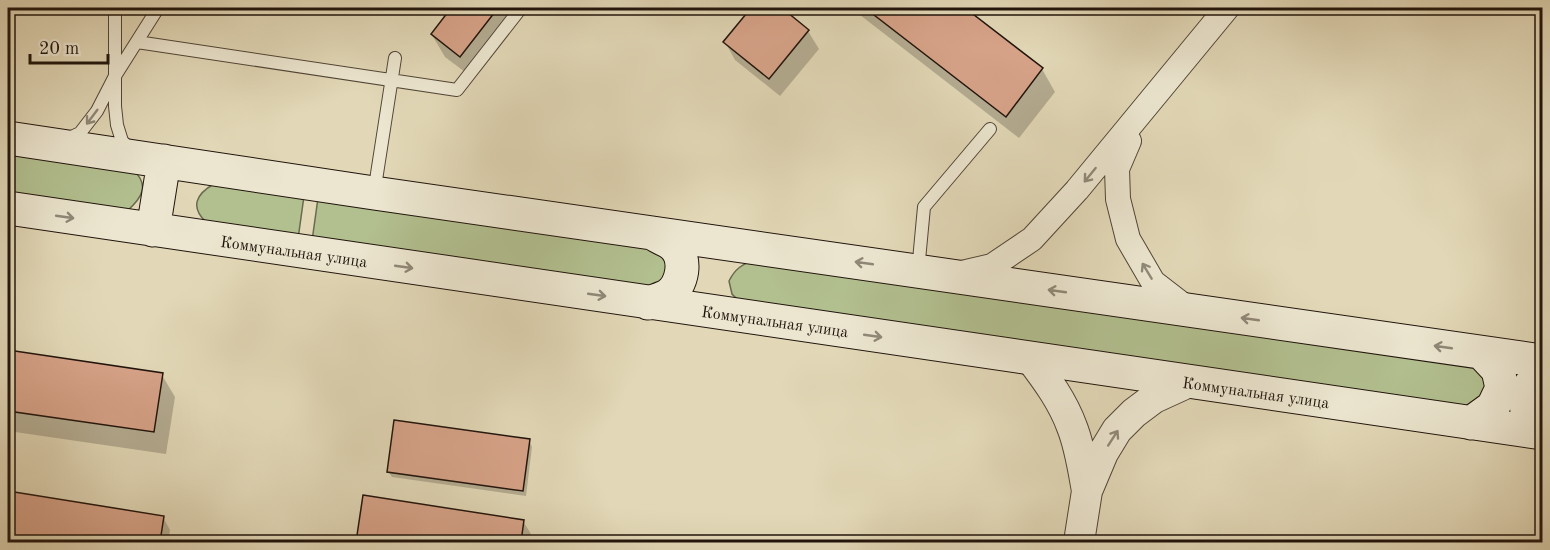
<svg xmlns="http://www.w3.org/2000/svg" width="1550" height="550" font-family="'Old Standard TT',serif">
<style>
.green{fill:#b2bf8f;stroke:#696a4e;stroke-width:1.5}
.shadow{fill:#0003}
.building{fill:#d7a389;stroke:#20140c;stroke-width:1.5}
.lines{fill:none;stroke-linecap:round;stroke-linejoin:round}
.service-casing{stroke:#504537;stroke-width:14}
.minor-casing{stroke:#504537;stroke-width:26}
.tertiary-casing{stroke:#504537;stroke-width:32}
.secondary-casing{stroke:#20140c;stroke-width:35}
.service{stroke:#ece6d0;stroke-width:12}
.minor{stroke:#ece6d0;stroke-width:24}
.tertiary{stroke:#ece6d0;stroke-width:30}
.secondary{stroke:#ece6d0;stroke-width:33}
.oneway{stroke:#908878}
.labels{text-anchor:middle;stroke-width:4.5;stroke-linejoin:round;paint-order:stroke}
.street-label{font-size:16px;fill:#20140c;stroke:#ece6d0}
</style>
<rect width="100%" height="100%" fill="#e2d8b7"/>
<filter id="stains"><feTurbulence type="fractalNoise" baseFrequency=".00333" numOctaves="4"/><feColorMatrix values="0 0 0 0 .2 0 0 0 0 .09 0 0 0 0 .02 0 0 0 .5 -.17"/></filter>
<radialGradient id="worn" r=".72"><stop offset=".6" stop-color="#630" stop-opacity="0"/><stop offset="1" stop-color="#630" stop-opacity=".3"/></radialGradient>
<path class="green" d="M8,151L133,170C150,185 142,198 127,211L8,196Z
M214,184L304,196L298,239L206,222C190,207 196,194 214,184Z
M318,198L653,245L671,258L658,289L312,241Z
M755,260L1476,368L1483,371L1486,388L1473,409L738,300L732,294L729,281C735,269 742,264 755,260Z"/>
<path class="shadow" d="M453,8H528L473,78L445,57L432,35Z
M753,8H780L808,31L819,49L780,96L735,60L725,42Z
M851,8H962L1042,69L1055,92L1019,138Z
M8,352L162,375L175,397L166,454L8,431Z
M529,440L532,447L526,496L392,477L388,471Z
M8,493L163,517L170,530L168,542H8Z
M364,497L523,521L531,534L529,542H357Z"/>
<path class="building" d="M451,8H498L460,57L431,34Z
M751,8H782L809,30L769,79L723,42Z
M865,8H965L1043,68L1006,117Z
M8,350L163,373L154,432L8,411Z
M394,420L530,439L523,491L387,472Z
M8,491L164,516L160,542H8Z
M363,495L524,520L521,542H356Z"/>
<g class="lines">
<g class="service-casing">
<path id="service" d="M115,8V106L117,125L122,141L130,149
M137,42L457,90L521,8
M67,139L80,133L97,111L115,76L158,8
M374,193L395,58
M918,271L924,207L990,129"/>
</g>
<g class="minor-casing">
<path id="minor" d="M1129,141L1117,169L1118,199L1128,239L1153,282L1188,309
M962,273L992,266L1032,239L1077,190L1227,8"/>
</g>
<g class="tertiary-casing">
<path id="tertiary" d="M1031,359C1047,380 1063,402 1072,427C1080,447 1083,469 1087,491
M1079,542L1087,491L1103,453L1117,430L1134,413L1154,398L1189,382"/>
</g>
<g class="secondary-casing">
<path id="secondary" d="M8,138L374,193L1542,361
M8,208L1542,433
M153,230L164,161
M648,303C654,301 661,299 667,296C683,286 688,258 673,245C667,240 658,237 652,233
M1471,423L1493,407L1502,388L1498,370L1482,353
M1542,433C1538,427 1530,420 1528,413C1522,395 1530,383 1542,370"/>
</g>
<use href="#service" class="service"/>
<use href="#minor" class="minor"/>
<use href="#tertiary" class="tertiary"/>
<use href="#secondary" class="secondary"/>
</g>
<defs><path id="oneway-shaft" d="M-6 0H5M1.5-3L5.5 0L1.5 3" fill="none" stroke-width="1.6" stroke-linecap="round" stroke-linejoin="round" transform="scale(1.5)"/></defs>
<g class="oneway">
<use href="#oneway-shaft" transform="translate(92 117) rotate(127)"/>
<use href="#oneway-shaft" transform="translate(1090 175) rotate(129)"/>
<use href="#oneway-shaft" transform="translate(65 217) rotate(8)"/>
<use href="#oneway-shaft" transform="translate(864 263) rotate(-172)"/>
<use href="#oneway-shaft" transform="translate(404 267) rotate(8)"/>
<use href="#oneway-shaft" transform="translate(1147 271) rotate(-121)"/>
<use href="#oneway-shaft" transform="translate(1057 291) rotate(-172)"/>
<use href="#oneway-shaft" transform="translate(597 295) rotate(8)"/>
<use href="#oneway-shaft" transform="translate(1250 319) rotate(-172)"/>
<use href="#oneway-shaft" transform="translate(873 336) rotate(8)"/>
<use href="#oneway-shaft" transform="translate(1443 347) rotate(-172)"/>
<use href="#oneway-shaft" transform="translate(1113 438) rotate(-57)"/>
</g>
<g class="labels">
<g class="street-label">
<text transform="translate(294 251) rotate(8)" y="6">Коммунальная улица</text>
<text transform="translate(775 321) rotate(8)" y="6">Коммунальная улица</text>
<text transform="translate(1256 392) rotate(8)" y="6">Коммунальная улица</text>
</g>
</g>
<rect width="1550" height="550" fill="none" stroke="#e2d8b7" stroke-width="30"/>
<rect x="9" y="9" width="1532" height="532" fill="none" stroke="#20140c" stroke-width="3"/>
<rect x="15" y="15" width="1520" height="520" fill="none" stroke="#20140c" stroke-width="1.5"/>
<path d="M30 54v9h78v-9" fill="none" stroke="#20140c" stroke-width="3"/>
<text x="39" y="54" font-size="18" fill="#20140c" stroke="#ece6d0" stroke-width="4.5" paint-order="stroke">20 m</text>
<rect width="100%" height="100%" filter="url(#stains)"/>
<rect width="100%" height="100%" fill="url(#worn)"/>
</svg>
